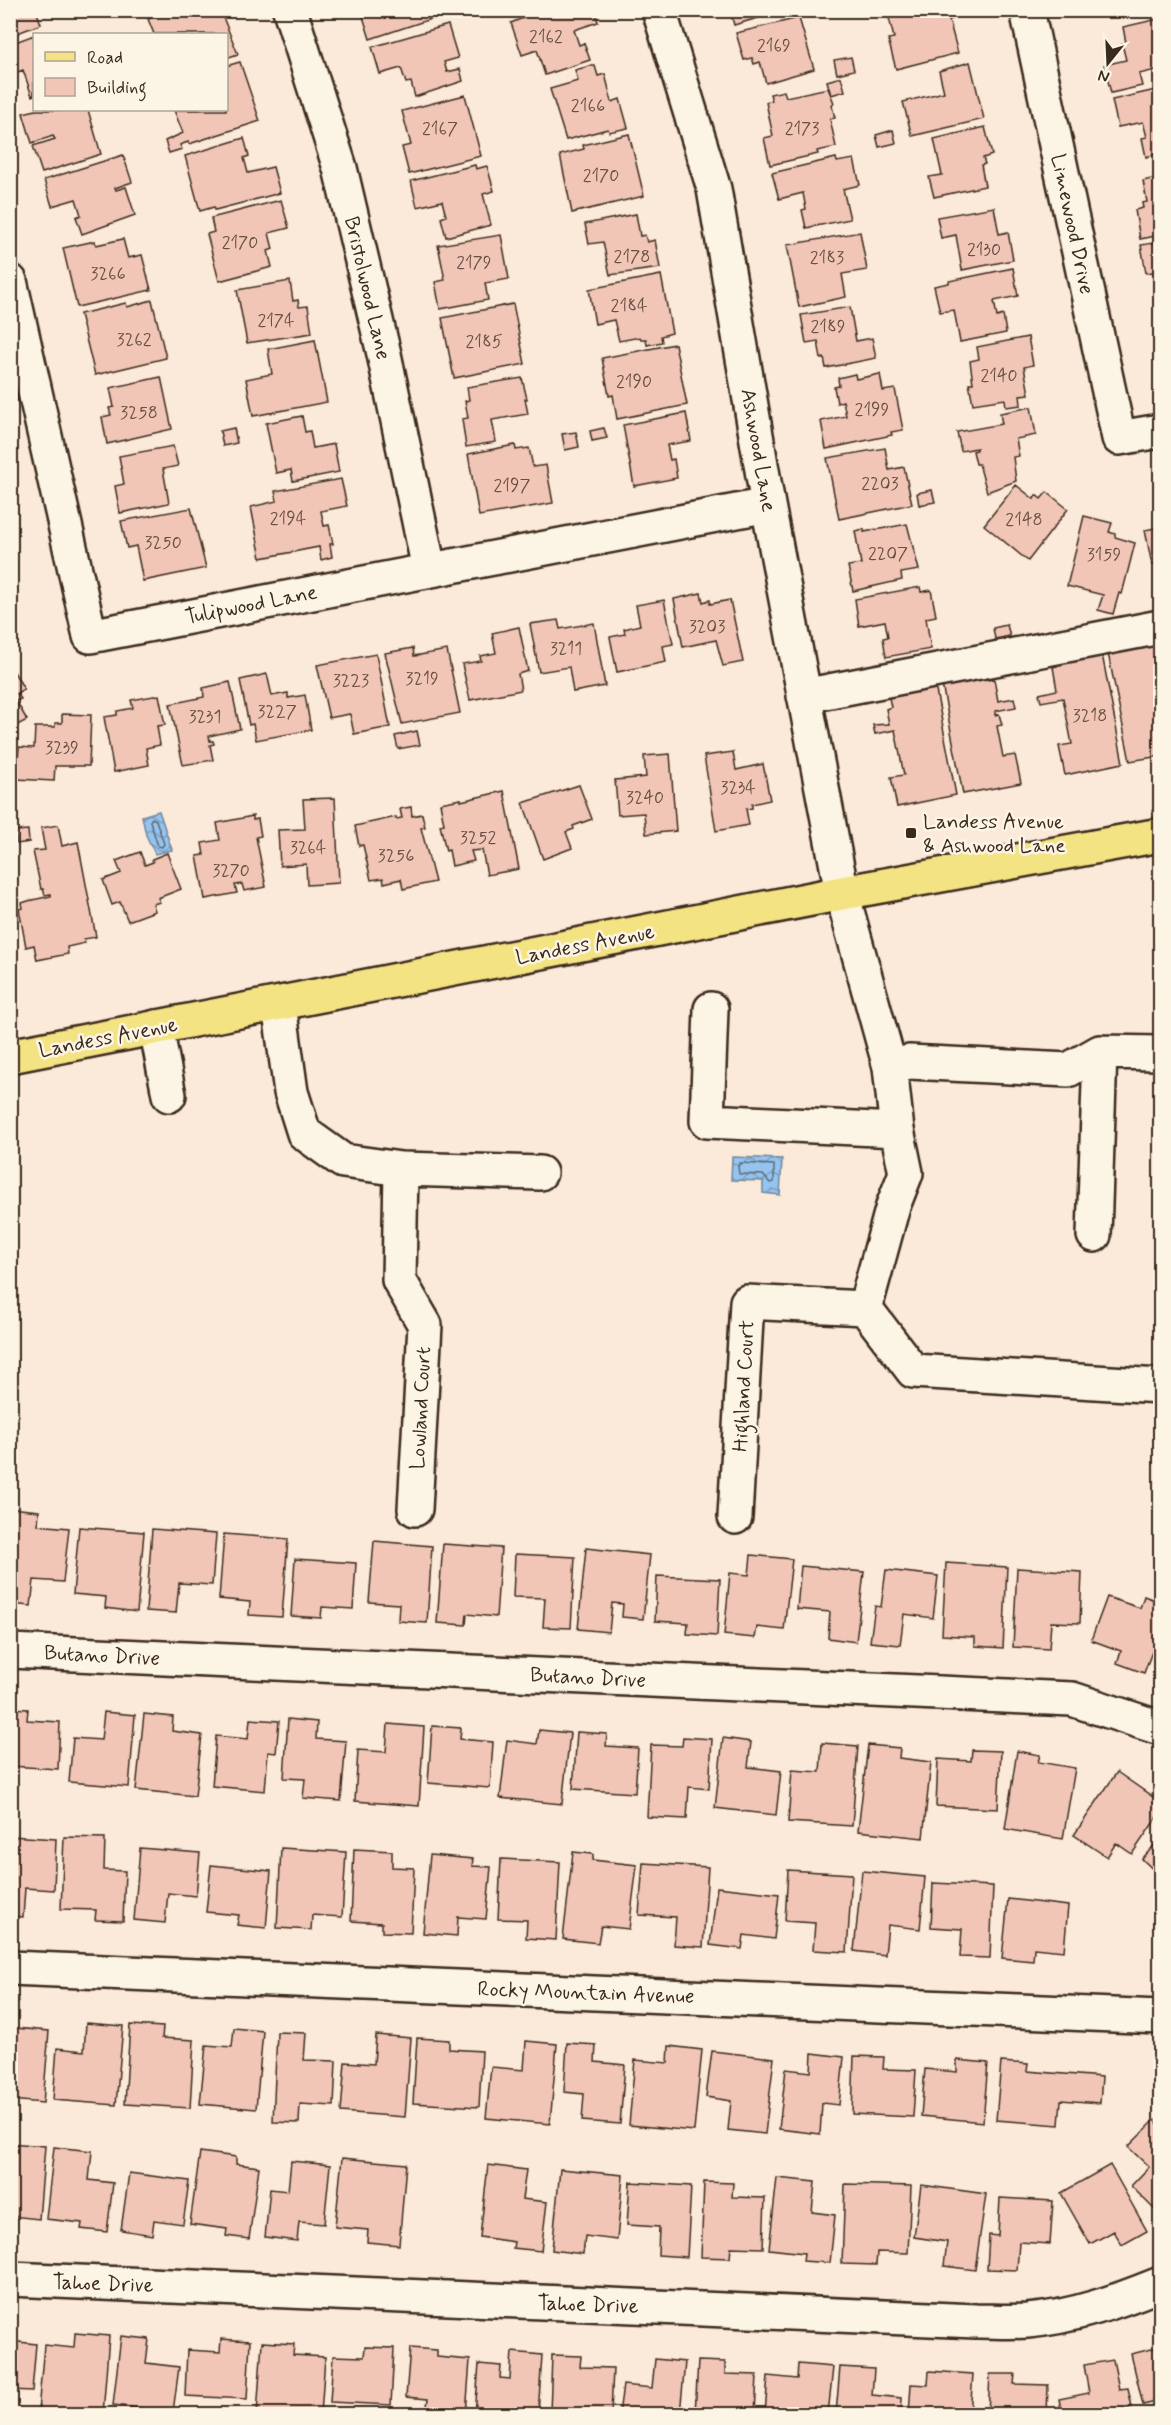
<svg xmlns="http://www.w3.org/2000/svg" width="1171" height="2425" font-family="Mynerve,sans-serif">
<style>
.water{fill:url(#water-waves);stroke:#70869b;stroke-width:1.5}
.lines{fill:none;stroke-linecap:round;stroke-linejoin:round}
.shore{stroke:#5f6872;stroke-width:1.5}
.building{fill:#f1c6b7;stroke:#3b2a1e;stroke-width:1.5}
.minor-casing{stroke:#3b2a1e;stroke-width:38}
.major-casing{stroke:#3b2a1e;stroke-width:38}
.minor{stroke:#fcf5e5;stroke-width:33}
.major{stroke:#f4e382;stroke-width:33}
.poi-dot{fill:#3b2a1e;stroke:#fcf5e5;stroke-width:2}
.labels{text-anchor:middle;stroke-width:5;stroke-linejoin:round;paint-order:stroke}
.number-label{font-size:18px;fill:#685144}
.street-label{font-size:21px;fill:#3b2a1e;stroke:#fcf5e5}
.poi-label{font-size:21px;fill:#3b2a1e;stroke:#fcf5e5;text-anchor:start}
</style>
<defs>
<pattern id="water-waves" width="16" height="10" patternUnits="userSpaceOnUse" patternTransform="scale(1.5)"><rect width="16" height="10" fill="#94c4ef"/><path d="M0 5q4-4 8 0t8 0" fill="none" stroke="#7a9fc1"/></pattern>
</defs>
<rect width="100%" height="100%" fill="#fbe9d9"/>
<filter id="ink" filterUnits="userSpaceOnUse"><feTurbulence type="fractalNoise" baseFrequency=".0167" numOctaves="2"/><feDisplacementMap in="SourceGraphic" scale="12" xChannelSelector="R" yChannelSelector="G"/><feConvolveMatrix kernelMatrix="1 2 1 2 8 2 1 2 1" color-interpolation-filters="sRGB"/></filter>
<g filter="url(#ink)">
<path class="water" d="M159,811L172,850L155,854L146,835L142,816Z
M732,1157L782,1159L780,1195L763,1193V1181L731,1180Z"/>
<g class="lines">
<path class="shore" d="M152,818L156,820L164,844L162,847L158,846L150,821Z
M740,1163L774,1165V1182L770,1183L763,1175L739,1174L738,1166Z"/>
</g>
<path class="building" d="M10,10H36L41,24L10,36Z
M173,10H220L238,54L226,58V34H154L148,19Z
M361,10H455V11L370,39Z
M542,10H595L598,22L574,30L579,45L584,43L590,60L545,75L537,50L522,55L511,23Z
M730,10H785L734,25Z
M887,10H957L958,17L949,20L958,53L896,69L888,39L894,38Z
M799,18L814,69L766,83L760,62L754,64L752,58L744,60L736,33Z
M1158,19L1160,20V69L1139,74L1142,86L1111,93L1104,65L1126,60L1122,44L1126,43L1123,27Z
M448,25L458,58L444,62L447,72L460,69L463,81L415,97L411,82L406,83L401,68L380,74L372,47Z
M34,35V95L32,96L23,70L10,75V44Z
M851,57L854,70L837,74L834,60Z
M240,62L260,121L189,144L188,142L180,145L182,149L169,153L165,141L183,133L174,110H226V66Z
M970,62L984,119L912,136L903,102L944,92L939,71Z
M590,66H595L598,76L605,74L612,102L620,99L628,128L609,132L608,129L566,140L550,89L578,81L575,70Z
M841,77L845,91L831,95L827,81Z
M828,88L834,103L832,106L835,118L830,119L836,147L817,151L818,154L770,165L764,138L773,136L766,102L772,101L770,94L784,91L786,97Z
M1160,89V153L1146,157L1142,138L1147,137L1143,122L1118,127L1112,100Z
M465,95L481,156L409,174L402,147L411,145L402,111Z
M36,110H88L101,154L42,173L33,146L55,139L53,136L32,143L23,113Z
M985,127L992,155L983,158L985,164L981,165L985,186L934,197L929,177L942,175L934,139Z
M893,130L896,143L879,147L876,135Z
M629,134L644,196L572,213L560,155L584,149L583,145Z
M244,138L249,156L244,158L248,173L273,167L280,193L215,210L214,207L200,211L185,156Z
M123,155L132,182L115,188L116,190L126,187L135,215L82,234L76,217L81,215L76,199L52,206L44,180Z
M836,158L837,162L854,159L860,185L843,189L850,219L806,228L802,210L806,209L803,193L779,199L772,173Z
M475,165L476,169L487,166L494,191L483,194L491,225L446,237L441,218L446,216L442,201L417,207L411,181Z
M1160,177V232L1155,233L1156,236L1140,239L1135,210L1143,208L1142,203L1147,202L1143,181Z
M281,200L289,228L269,233L273,249L268,251L272,267L219,281L207,234L214,232L211,218Z
M994,207L999,234L1008,232L1013,260L962,270L956,235L941,238L937,217Z
M636,214L640,236L645,235L647,242L655,240L660,268L610,275L603,242L589,244L585,224Z
M860,232L867,270L842,274L846,297L799,307L787,245Z
M501,235L509,279L485,283L488,300L440,309L435,282L445,280L438,245Z
M123,239L128,258L142,255L151,290L77,307L63,248L95,241L96,245Z
M1160,242V271L1146,273L1141,245Z
M1013,268L1018,296L994,301L997,317L1003,315L1006,333L960,342L954,310L940,312L934,286L949,283V281Z
M661,275L672,333L661,336L662,342L647,345L646,339H641L640,337L619,341L614,320L595,324L589,289Z
M290,281L293,301L298,300L299,307L308,306L312,333L247,343L237,290Z
M152,300L166,358L95,375L80,314L126,303L127,307Z
M513,304L525,364L454,378L442,318Z
M850,307L856,341L872,338L876,358L826,368L824,358L821,359L818,341L806,343L801,315Z
M1028,337L1033,365L1024,367L1029,394L1020,395L1021,405L1006,407L1005,399L973,404L969,383H973L970,361L979,359L977,347Z
M315,340L327,402L253,416L246,379L272,374L268,349Z
M675,344L687,405L617,419L613,395L609,396L602,358Z
M855,374L856,379L880,374L883,391L895,389L903,430L891,432L892,435L826,449L821,421L846,416L843,401L837,403L834,387L839,386L838,378Z
M161,377L172,429L107,444L102,417L111,415L109,408L114,407L110,388Z
M522,378L527,399H525L528,414L492,420L496,442L466,447L462,419L468,418L465,401L469,400L467,387Z
M1031,407L1036,435L1016,439L1019,456L1013,457L1016,481L987,492L979,464H976L973,451L977,450V448L961,451L957,432L1002,424L1000,413Z
M686,413L691,441L667,445L670,460L674,459L677,478L634,486L623,425Z
M302,416L305,432L310,431L313,448L334,444L339,472L293,481L291,470L276,473L266,423Z
M234,428L237,443L223,446L220,431Z
M604,428L607,438L592,441L590,431Z
M576,432L579,447L565,450L562,434Z
M515,445L516,450L529,448L533,467L546,465L553,503L479,516L468,454Z
M173,446L178,466L163,469L169,503L120,513L115,486L124,484L119,456Z
M885,448L889,470L904,467L912,504L839,519L827,458Z
M341,479L347,506L321,511L324,526L329,525L333,544H330L332,557L321,560L319,547L261,558L251,507L277,501L275,491Z
M1016,485L1034,499L1036,495L1041,499L1047,492L1068,509L1028,561L984,525Z
M932,490L935,502L919,505L917,493Z
M191,508L206,568L143,581L136,546L127,548L121,521Z
M1084,516L1112,523L1109,532L1115,534V537L1135,543L1122,594L1119,593L1113,614L1098,610L1103,595L1067,586Z
M907,524L919,570L901,573L902,580L853,591L848,566L861,564L855,531L864,529V532Z
M1160,527V564L1152,565L1145,530Z
M920,587L921,592L931,590L936,616L926,618L931,649L886,657L883,638L888,637L885,621L859,626L855,599Z
M701,593L703,602L710,600V604L730,600L743,662L723,666L716,640L683,647L674,599Z
M664,600L673,644L663,646L666,662L617,672L610,637L625,634L624,629L640,625L636,605Z
M558,620L560,629L594,623L605,686L573,692L569,667L539,672L530,624Z
M1007,625L1010,636L995,639L993,628Z
M519,627L528,671L518,674L521,690L470,700L462,664L481,661L480,656L496,653L492,633Z
M1152,638L1154,649L1160,647V756L1130,761L1107,648Z
M413,648L414,656L447,650L460,713L402,724L385,653Z
M1101,649L1123,763L1065,775L1059,746L1072,744L1063,698L1041,702L1039,694L1057,690L1053,667L1057,666L1055,658Z
M376,654L390,727L354,734L350,714L329,718L317,665Z
M10,665L24,689L17,693L21,699L16,701L27,720L10,729Z
M986,671L988,680L994,679L998,701L1014,698L1016,707L995,711V715L999,714L1002,725L997,726L1003,757L1015,755L1021,783L963,794L941,679Z
M267,674L272,696L288,693V698L305,695L311,730L256,740L253,724L249,725L240,680Z
M934,680L956,795L897,807L891,777L904,775L895,730L875,734L873,725L889,724L886,709L891,707L887,689Z
M230,682L240,729L209,736L210,741H213L214,744L210,745L213,760L183,765L170,704L204,697L203,688Z
M159,695L165,725L157,726L160,745L146,748L149,765L114,772L104,717L117,715V711L133,708L131,700Z
M62,714L91,715L89,766H55L54,781L16,779L19,747L34,748L35,727H55V723H62Z
M417,731L420,745L398,749L395,736Z
M733,752L736,770L763,764L770,800L752,804V808L746,809L749,825L716,831L704,756Z
M670,754L676,831L646,834L644,813L618,815L615,780L646,777L644,756Z
M579,785L592,819L573,826L574,829L566,832L572,848L543,859L523,803Z
M504,791L519,869L487,875L482,850L471,851L474,861L452,866L449,850L446,851L440,825L444,824L440,803L461,799V801Z
M335,798L339,883L307,885L306,864L280,866L278,830L305,829L303,799Z
M411,807L412,816L422,814L425,827L421,828L435,882L403,889L401,879L384,883L383,878L371,880L363,845L359,846L355,826L396,817V819L402,818L400,809Z
M253,816V820L258,819L261,836L256,837L266,887L244,891L242,884L235,885L237,893L205,899L197,856L204,855L202,843L220,840L217,823Z
M58,825L62,846L78,842L96,937L84,939L85,943L67,947L68,954L37,960L34,945L26,947L19,909L23,908L22,903L28,901L51,896V894L45,895L43,889H41L33,851L45,850L41,828Z
M28,830L29,842L17,844L15,831Z
M140,852L145,865L153,862L152,859L167,853L181,889L158,898L160,902L153,904L155,911L128,921L120,902L112,905L103,880L121,873L116,861Z
M10,1508L39,1511L38,1525L69,1528L63,1582L34,1580L31,1606L10,1604Z
M79,1527L144,1532L137,1612L105,1608L106,1597L73,1594Z
M152,1529L216,1534L212,1585L179,1583L176,1613L146,1611Z
M224,1534L288,1539L282,1617L249,1615L250,1602L219,1599Z
M374,1541L432,1546L427,1623L398,1621L399,1604L369,1602Z
M443,1544L501,1548L496,1617L467,1614L466,1625L437,1623Z
M586,1548L650,1555L643,1619L622,1617L623,1604L612,1603L609,1632L578,1629Z
M515,1554L575,1557L571,1628L543,1627L545,1598L513,1597Z
M751,1555L792,1559L784,1630L757,1627L755,1638L724,1635L730,1573L749,1575Z
M295,1559L356,1563L353,1609L322,1607L321,1618L291,1616Z
M946,1563L1007,1567L1003,1648L975,1646V1637L942,1635Z
M801,1566L864,1572L856,1642L828,1638L830,1612L797,1609Z
M1017,1568L1082,1572L1080,1623L1051,1622L1049,1649L1013,1647Z
M886,1570L938,1576L933,1618L904,1614L900,1645L870,1642L875,1606L881,1607Z
M657,1576L720,1579L717,1636L687,1634L688,1623L655,1621Z
M1144,1596L1160,1602V1630L1144,1673L1117,1663L1121,1651L1091,1640L1107,1597L1140,1608Z
M10,1708L28,1709L27,1720L60,1722L58,1769L10,1766Z
M104,1712L135,1715L129,1787L69,1782L73,1738L101,1740Z
M144,1714L173,1717L172,1731L202,1735L195,1796L136,1790Z
M250,1719L279,1721L276,1753L268,1752L265,1791L212,1786L216,1736L248,1739Z
M288,1719L317,1722L316,1739L346,1741L341,1801L303,1798L305,1779L284,1778Z
M388,1724L424,1727L419,1806L355,1801L358,1750L386,1752Z
M432,1726L461,1728L460,1739L493,1742L490,1788L428,1783Z
M539,1730L570,1733L562,1804L500,1798L507,1740L537,1744Z
M577,1732L607,1734L606,1746L638,1748L635,1793L573,1789Z
M683,1737L712,1739L709,1789L689,1787L687,1819L647,1817L651,1745L682,1746Z
M723,1738L751,1742L748,1767L781,1771L776,1815L715,1808Z
M822,1743L858,1746L852,1826L788,1822L792,1770L820,1772Z
M868,1745L900,1748L899,1758L931,1762L923,1838L858,1831Z
M972,1750L1001,1751L998,1809L936,1806L938,1759L971,1761Z
M1017,1751L1040,1755L1038,1762L1075,1768L1063,1839L1005,1829Z
M1117,1772L1160,1802V1813L1132,1854L1116,1843L1107,1857L1074,1835Z
M10,1836L56,1839L54,1890L25,1888L23,1917L10,1916Z
M64,1837L105,1838L104,1870L125,1871L123,1921L95,1920L96,1910L61,1909Z
M1160,1839V1876L1142,1859Z
M140,1848L200,1853L196,1896L168,1893L165,1923L134,1920Z
M281,1848L346,1852L342,1917L312,1915L311,1930L277,1928Z
M354,1849L392,1851V1867L414,1868L411,1933L382,1932V1923L351,1921Z
M573,1852L593,1854V1860L637,1865L629,1929L601,1926L598,1943L563,1939Z
M430,1855L473,1859L472,1866L491,1867L486,1919L458,1917L457,1936L423,1933Z
M501,1859L560,1862L556,1940L526,1938L527,1920L498,1919Z
M643,1863L708,1867L703,1947L674,1945L676,1917L639,1915Z
M211,1865L271,1871L266,1928L237,1925L239,1915L206,1912Z
M788,1870L852,1874L847,1952L813,1950L815,1923L785,1921Z
M862,1871L925,1877L920,1929L888,1925L885,1955L854,1951Z
M933,1883L993,1886L990,1958L960,1957L962,1929L931,1927Z
M717,1887L779,1894L774,1939L744,1935L742,1949L710,1945Z
M1008,1899L1068,1906L1064,1951L1034,1948L1033,1961L1002,1958Z
M10,2020L16,2021L15,2028L49,2031L43,2103L10,2100Z
M86,2023L123,2026L116,2105L53,2100L57,2048L84,2051Z
M130,2025L163,2027L162,2038L194,2040L190,2108L125,2104Z
M234,2028L263,2031L256,2109L200,2104L206,2045L232,2047Z
M277,2032L306,2033L304,2060L336,2061L334,2106L300,2104L299,2123L273,2122Z
M376,2035L411,2038L405,2117L341,2112L345,2062L374,2064Z
M417,2038L449,2040V2049L482,2051L479,2107L413,2103Z
M526,2041L557,2044L550,2124L486,2118L491,2067L524,2070Z
M567,2043L596,2045L595,2062L625,2065L620,2124L582,2121L584,2094L564,2092Z
M669,2046L702,2050L694,2131L629,2125L635,2060L668,2063Z
M712,2051L774,2058L765,2134L728,2130L731,2101L706,2097Z
M812,2053L844,2057L839,2105L822,2103L820,2134L779,2129L786,2069L811,2072Z
M854,2056L884,2057L883,2069L916,2070L913,2117L852,2114Z
M957,2060L988,2063L983,2122L921,2116L925,2069L957,2072Z
M1001,2062L1028,2064L1027,2071L1102,2077L1100,2103L1061,2100L1059,2125L996,2120Z
M1155,2120L1160,2126V2215L1131,2186L1149,2167L1128,2147Z
M10,2143L45,2146L39,2219L12,2216L11,2228Z
M54,2147L92,2151L89,2180L113,2183L107,2232L81,2229L82,2223L46,2219Z
M200,2152L236,2157V2164L259,2167L249,2239L226,2236L227,2229L190,2224Z
M342,2158L406,2164L399,2245L367,2242L368,2230L335,2227Z
M291,2161L330,2165L324,2224L299,2222L297,2241L265,2237L270,2189L288,2191Z
M488,2165L526,2170L522,2199L547,2202L541,2251L513,2248L514,2242L480,2237Z
M1110,2165L1147,2231L1122,2245L1114,2231L1090,2244L1061,2193Z
M560,2169L623,2175L617,2240L585,2236L583,2254L552,2250Z
M129,2173L189,2181L183,2224L154,2220L152,2235L121,2230Z
M777,2178L815,2182L812,2212L835,2215L830,2263L803,2261L804,2253L769,2249Z
M630,2182L691,2186L687,2257L658,2255L659,2227L627,2225Z
M704,2182L733,2183L732,2197L765,2198L763,2248L731,2247L730,2258L701,2257Z
M845,2184L911,2186L908,2253L877,2252L876,2265L842,2264Z
M921,2185L986,2194L975,2270L944,2266L947,2242L914,2237Z
M1000,2198L1053,2201L1050,2244L1019,2242L1017,2270L987,2269L989,2235L998,2236Z
M75,2333L109,2336L103,2414L38,2411L44,2345L74,2348Z
M121,2336L149,2339L146,2363L179,2367L173,2412L113,2405Z
M221,2339L250,2341L247,2399L185,2396L187,2350L220,2352Z
M10,2341L36,2344L32,2391L10,2390Z
M262,2342L294,2344L293,2355L325,2357L321,2414H257Z
M365,2347L394,2348L391,2405L330,2402L333,2356L364,2357Z
M1160,2347V2401L1143,2405L1131,2354Z
M410,2348L437,2350V2357L470,2360L466,2414H426L428,2399L406,2397Z
M512,2352L542,2355L538,2414H475L479,2364L501,2366L500,2378L510,2379Z
M552,2355L581,2356L580,2367L613,2368L611,2414H550Z
M655,2359L685,2362L680,2414H619L623,2385L652,2388Z
M1113,2360L1119,2389L1128,2388L1132,2407L1123,2409L1124,2414H1062L1059,2399L1089,2393L1084,2365Z
M698,2361L725,2362V2374L757,2375L755,2414H695Z
M798,2364L833,2367L828,2414H765L768,2376L797,2379Z
M840,2367L874,2369L872,2395L902,2398L901,2414H836Z
M929,2371L973,2374L970,2414H909L911,2384L928,2385Z
M990,2374H1015L1014,2384L1048,2385L1047,2414H988Z"/>
<g class="lines">
<g class="minor-casing">
<path id="minor" d="M290,10L340,168L384,354L429,569
M659,10L714,189L768,505L842,893L890,1067L897,1130L906,1173L893,1206L865,1308
M1027,10L1119,438L1160,431
M10,281L90,636L768,505
M804,696L1160,627
M279,1005L291,1092L304,1133L343,1161L401,1169L399,1280L425,1325L415,1509
M711,1009L707,1121L897,1130
M156,1027L169,1095
M890,1067L909,1062L1068,1070L1100,1052L1160,1053
M401,1169L540,1173
M1094,1235L1100,1052
M735,1517L747,1302L865,1308L913,1371L1160,1386
M10,1651L1072,1699L1160,1728
M10,1968L1160,2017
M10,2279L976,2321C993,2321 1010,2322 1027,2321C1074,2317 1118,2301 1160,2284"/>
</g>
<g class="major-casing">
<path id="major" d="M10,1056L842,893L1160,835"/>
</g>
<use href="#minor" class="minor"/>
<use href="#major" class="major"/>
</g>
</g>
<rect class="poi-dot" x="905" y="827" width="12" height="12" rx="3"/>
<g class="labels">
<g class="number-label">
<text x="546" y="42">2162</text>
<text x="774" y="51">2169</text>
<text x="588" y="111">2166</text>
<text x="440" y="134">2167</text>
<text x="802" y="134">2173</text>
<text x="601" y="181">2170</text>
<text x="240" y="248">2170</text>
<text x="984" y="255">2130</text>
<text x="632" y="262">2178</text>
<text x="827" y="263">2183</text>
<text x="474" y="268">2179</text>
<text x="108" y="279">3266</text>
<text x="629" y="311">2184</text>
<text x="276" y="326">2174</text>
<text x="828" y="332">2189</text>
<text x="134" y="345">3262</text>
<text x="484" y="347">2185</text>
<text x="999" y="381">2140</text>
<text x="634" y="387">2190</text>
<text x="872" y="415">2199</text>
<text x="139" y="418">3258</text>
<text x="880" y="489">2203</text>
<text x="512" y="491">2197</text>
<text x="288" y="524">2194</text>
<text x="1024" y="525">2148</text>
<text x="163" y="548">3250</text>
<text x="888" y="559">2207</text>
<text x="1104" y="560">3159</text>
<text x="707" y="632">3203</text>
<text x="566" y="654">3211</text>
<text x="422" y="684">3219</text>
<text x="351" y="686">3223</text>
<text x="277" y="717">3227</text>
<text x="1090" y="721">3218</text>
<text x="205" y="722">3231</text>
<text x="62" y="753">3239</text>
<text x="738" y="793">3234</text>
<text x="645" y="803">3240</text>
<text x="478" y="843">3252</text>
<text x="308" y="853">3264</text>
<text x="396" y="861">3256</text>
<text x="231" y="876">3270</text>
</g>
<g class="street-label">
<text transform="translate(1073 224) rotate(78)" y="7">Limewood Drive</text>
<text transform="translate(368 288) rotate(77)" y="7">Bristolwood Lane</text>
<text transform="translate(759 450) rotate(80)" y="7">Ashwood Lane</text>
<text transform="translate(251 604) rotate(-11)" y="7">Tulipwood Lane</text>
<text transform="translate(585 944) rotate(-11)" y="7">Landess Avenue</text>
<text transform="translate(108 1037) rotate(-11)" y="7">Landess Avenue</text>
<text transform="translate(743 1386) rotate(-87)" y="7">Highland Court</text>
<text transform="translate(420 1408) rotate(-87)" y="7">Lowland Court</text>
<text transform="translate(102 1655) rotate(3)" y="7">Butano Drive</text>
<text transform="translate(588 1677) rotate(3)" y="7">Butano Drive</text>
<text transform="translate(586 1992) rotate(2)" y="7">Rocky Mountain Avenue</text>
<text transform="translate(103 2283) rotate(2)" y="7">Tahoe Drive</text>
<text transform="translate(588 2304) rotate(2)" y="7">Tahoe Drive</text>
</g>
<g class="poi-label">
<text x="923" y="828">Landess Avenue<tspan x="923" dy="24">&amp; Ashwood Lane</tspan></text>
</g>
</g>
<rect width="1171" height="2425" fill="none" stroke="#fcf5e5" stroke-width="36"/>
<rect x="18" y="18" width="1135" height="2389" fill="none" stroke="#3b2a1e" stroke-width="2" filter="url(#ink)"/>
<rect x="33" y="33" width="195" height="78" fill="#fcf5e5" stroke="#afa495" stroke-width="1.5"/>
<rect x="45" y="52" width="30" height="9" fill="#f4e382" stroke="#afa495" stroke-width="1.5"/>
<text x="87" y="63" font-size="18" fill="#3b2a1e">Road</text>
<rect x="45" y="78" width="30" height="18" fill="#f1c6b7" stroke="#afa495" stroke-width="1.5"/>
<text x="87" y="93" font-size="18" fill="#3b2a1e">Building</text>
<g transform="translate(1108 63) rotate(198)" stroke="#fcf5e5" stroke-width="4.5" paint-order="stroke">
<path d="M0-4.5L10 22L0 15L-10 22Z" fill="#3b2a1e"/>
<text y="-9" font-size="16" font-weight="bold" text-anchor="middle" fill="#3b2a1e">N</text>
</g>
</svg>
